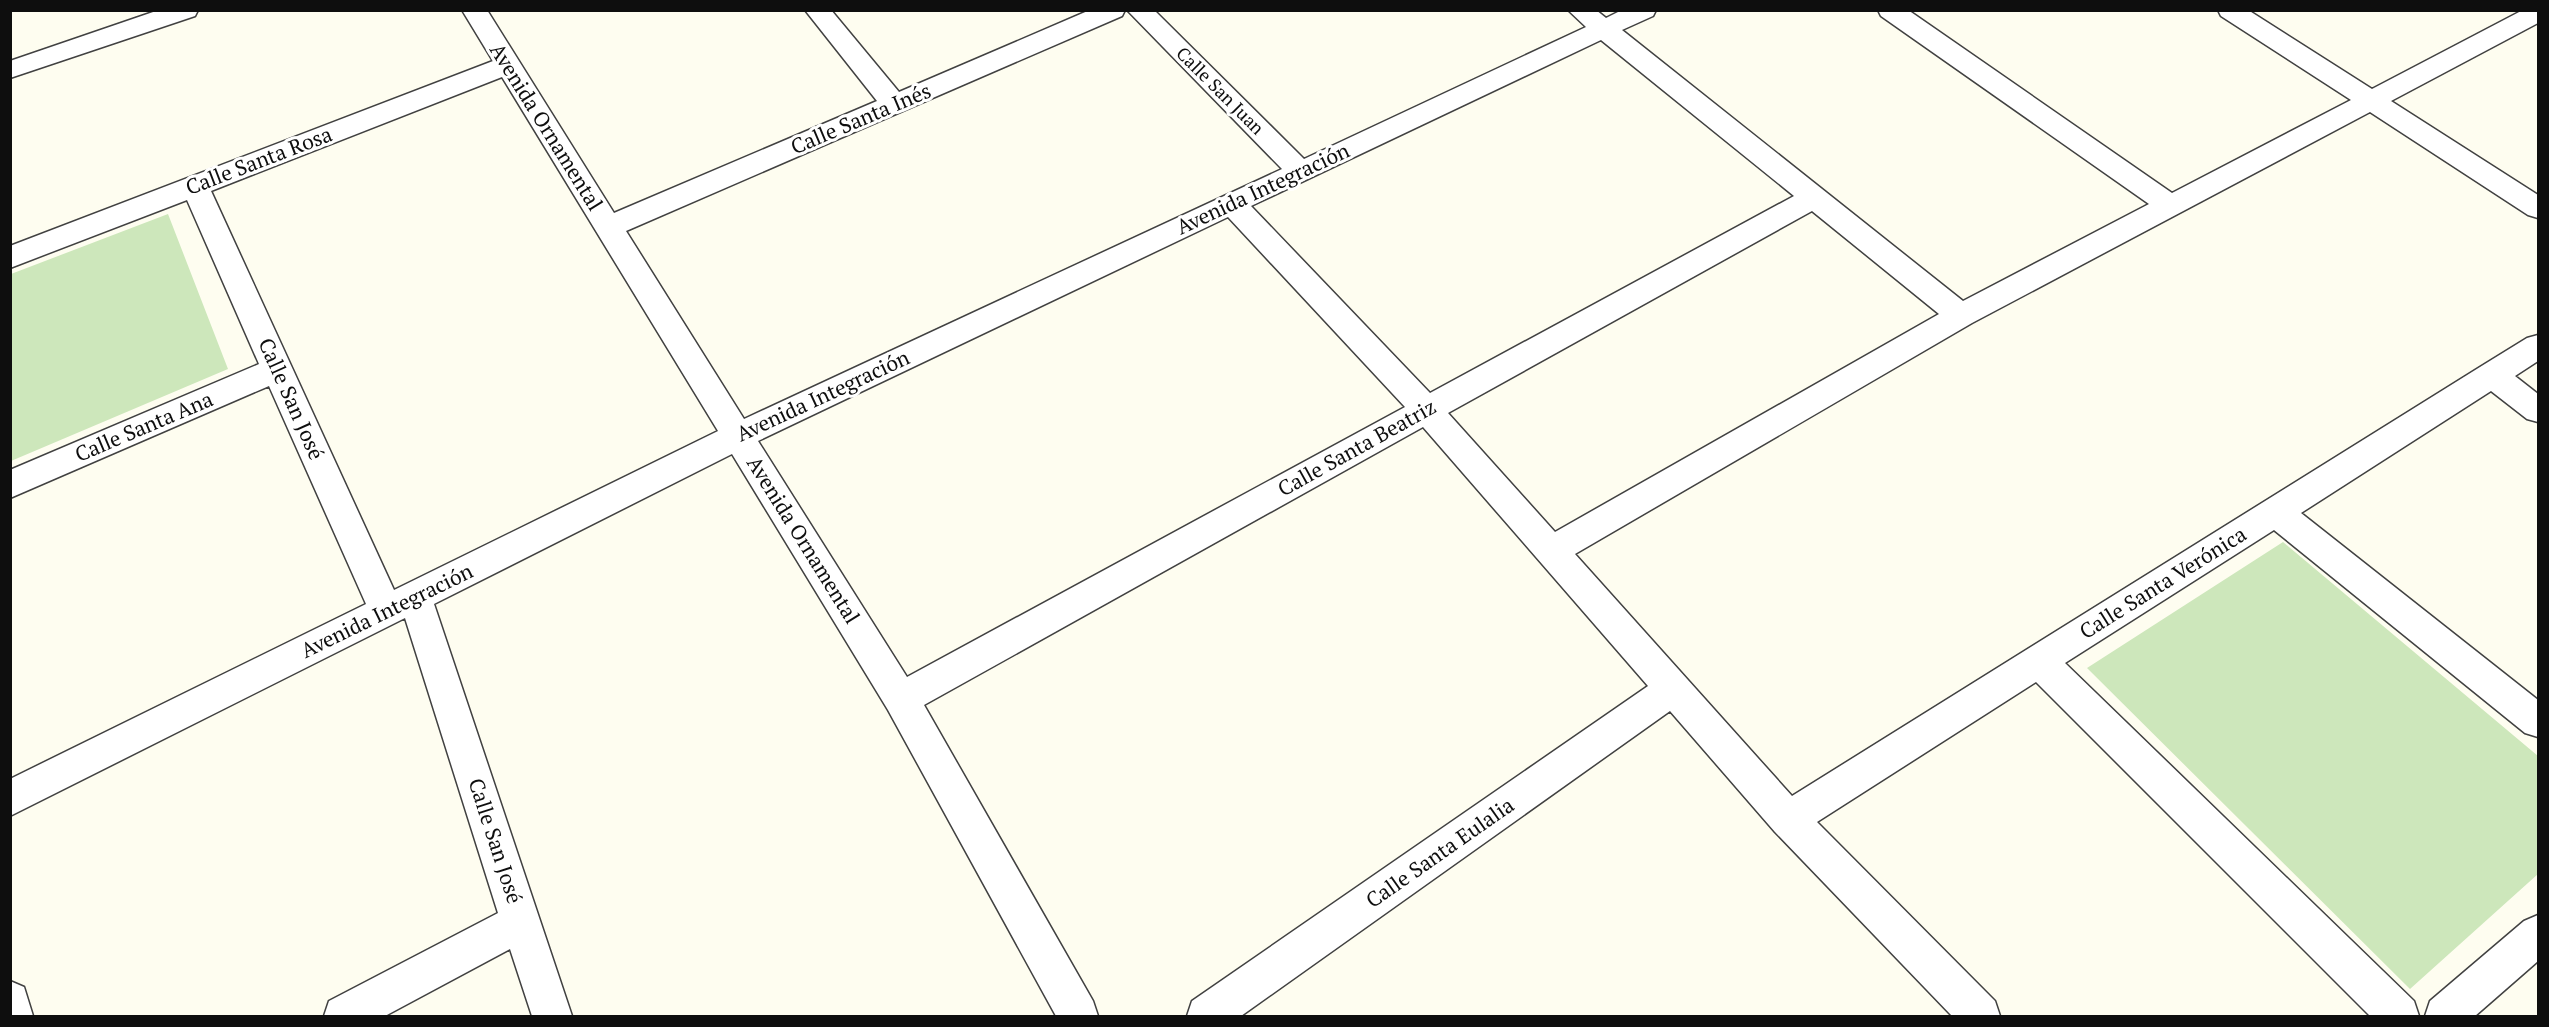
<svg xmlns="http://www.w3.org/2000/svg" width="2549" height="1027" font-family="'PT Serif',serif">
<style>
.green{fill:#cde7bb}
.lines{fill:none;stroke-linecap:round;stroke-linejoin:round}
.minor-casing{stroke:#414141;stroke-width:3}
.minor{fill:#fff;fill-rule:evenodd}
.labels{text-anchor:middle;stroke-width:6;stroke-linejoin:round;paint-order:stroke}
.far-street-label{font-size:18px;fill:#0e0e0e;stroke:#fff}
.street-label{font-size:21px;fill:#0e0e0e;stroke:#fff}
</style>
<rect width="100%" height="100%" fill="#fefdf0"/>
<path class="green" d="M168,214L228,369L11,461V274Z
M2283,542L2538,756V874L2410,989L2087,668Z"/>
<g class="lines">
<g class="minor-casing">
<path id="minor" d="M159,10H198L195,16L10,78V61Z
M462,10H487L614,213L877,101L805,10H831L899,92L1090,10H1125L1122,16L626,231L744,419L1282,169L1127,10H1154L1304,159L1586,27L1568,10H1596L1606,18L1622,10H1656L1653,16L1622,30L1963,301L2149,204L1881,16L1878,10H1908L2172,193L2351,100L2221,16L2218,10H2248L2372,89L2523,10H2538V23L2391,101L2538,195V218L2528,215L2370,112L1972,323L1575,554L1792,796L2480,367L2527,338L2538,335V361L2515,376L2538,394V422L2527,419L2491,391L2301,513L2538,700V737L2525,733L2274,530L2065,663L2414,1001L2419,1016H2370L2036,682L1817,822L1995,1001L2000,1016H1952L1775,832L1670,711L1241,1016H1187L1192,1001L1648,686L1423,427L924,705L1093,1001L1098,1016H1056L888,710L732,454L434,604L572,1016H532L510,949L385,1016H324L329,1001L498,913L405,618L10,816V779L366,604L269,386L10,498V470L259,364L187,200L10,268V246L493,61ZM1601,40L1794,196L1430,393L1251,206ZM502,77L718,431L394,590L211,191ZM1812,211L1939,314L1555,532L1448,413ZM1228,217L1405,407L907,677L758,441Z
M2538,915V961L2475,1016H2425L2430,1001L2524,921Z
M10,981L24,987L33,1016H10Z"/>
</g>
<use href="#minor" class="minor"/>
</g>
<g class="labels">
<g class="far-street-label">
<text transform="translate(1220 91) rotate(45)" y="6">Calle San Juan</text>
</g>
<g class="street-label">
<text transform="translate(861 119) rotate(-23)" y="7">Calle Santa Inés</text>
<text transform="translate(546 127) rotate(58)" y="7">Avenida Ornamental</text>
<text transform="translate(259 161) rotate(-21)" y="7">Calle Santa Rosa</text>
<text transform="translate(1263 189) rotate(-25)" y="7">Avenida Integración</text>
<text transform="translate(823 396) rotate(-25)" y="7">Avenida Integración</text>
<text transform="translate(291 399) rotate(66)" y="7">Calle San José</text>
<text transform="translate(144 427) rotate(-23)" y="7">Calle Santa Ana</text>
<text transform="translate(1357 448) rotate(-29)" y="7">Calle Santa Beatriz</text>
<text transform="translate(803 540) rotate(58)" y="7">Avenida Ornamental</text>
<text transform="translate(2163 583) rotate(-32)" y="7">Calle Santa Verónica</text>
<text transform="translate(387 611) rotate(-26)" y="7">Avenida Integración</text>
<text transform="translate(495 841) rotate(72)" y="7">Calle San José</text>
<text transform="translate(1440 853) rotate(-35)" y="7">Calle Santa Eulalia</text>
</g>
</g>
<rect width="2549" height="1027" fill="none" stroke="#0e0e0e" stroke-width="24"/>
</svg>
